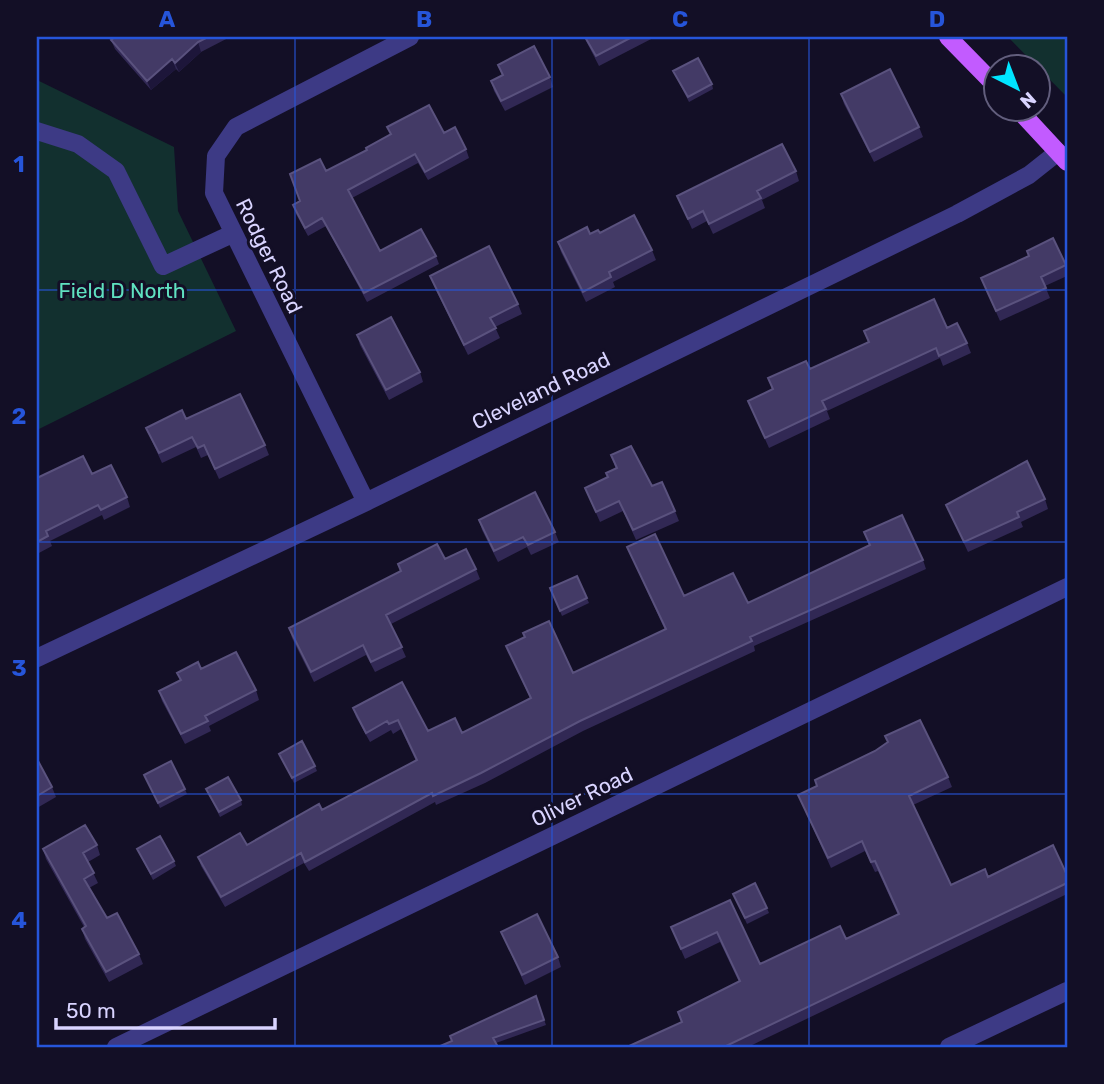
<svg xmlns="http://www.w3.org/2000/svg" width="1104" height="1084" font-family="Rubik,sans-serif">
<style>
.green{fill:#12302f}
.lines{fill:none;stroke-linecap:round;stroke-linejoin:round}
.minor{stroke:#3d3a85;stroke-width:18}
.major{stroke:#c25bff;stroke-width:18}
.wall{fill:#312854}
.shaded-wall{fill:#1d163a}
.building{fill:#433a66;stroke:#5a527e;stroke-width:2}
.grid{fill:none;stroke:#2655da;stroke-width:2;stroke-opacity:0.55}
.labels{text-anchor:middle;stroke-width:6;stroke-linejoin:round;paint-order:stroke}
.street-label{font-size:21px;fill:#d9d4ff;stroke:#130f26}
.park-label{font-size:21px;fill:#5fe0c0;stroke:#130f26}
.neatline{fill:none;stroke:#2655da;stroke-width:2.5}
.grid-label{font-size:23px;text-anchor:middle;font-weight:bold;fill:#2655da}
</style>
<rect width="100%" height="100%" fill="#130f26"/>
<path class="green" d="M1008,37H1067V97Z
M37,80L174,147L178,211L236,331L37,430Z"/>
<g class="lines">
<path class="minor" d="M37,131L78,144L116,171L163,266L232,234
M366,502L214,193L216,156L236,127L410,37
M37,658L366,502L957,214L1029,175L1058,152
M116,1047L1067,587
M949,1047L1067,991"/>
<path class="major" d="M948,37L996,86
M1017,108L1067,162"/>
</g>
<path class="wall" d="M115,37H230L201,52L179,72L176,69L151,90L115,49L111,40Z
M584,37H655L599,66Z
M498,65L550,77L553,87L505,111L494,91L491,81L502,75Z
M673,71L712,84L713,89L689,102Z
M841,94L919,127L923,137L874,162L844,104Z
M387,127L444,133L466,149L469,158L428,180L418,163L352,198L380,251L436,256L439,264L367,302L326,226L308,236L296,214L293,205L300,201L326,171L367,151L390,135Z
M796,171L799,181L762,200L765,208L713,234L707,221L692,229L677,196Z
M600,233L652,250L656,260L613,282L615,287L586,302L561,252L558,242L590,234Z
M1066,265L1067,270V276L1045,286L1050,298L1000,321L981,278Z
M430,276L518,304L522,314L495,327L500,338L468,355L434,286Z
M947,328L967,343L971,353L943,366L940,358L827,411L830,419L769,448L748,401L772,389L768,378L810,369L868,342L864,331Z
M357,335L420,372L423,382L389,400L360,345Z
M186,419L265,445L269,455L219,479L208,455L201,458L196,447L162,463L146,428Z
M611,455L652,486L675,511L679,521L636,540L623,511L600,522L585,488L608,478L606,473L616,469Z
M92,474L127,497L130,507L104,520L102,515L50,541L52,546L37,554V478Z
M1045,499L1048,509L1021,522L1023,527L968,552L946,505Z
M479,520L555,532L559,542L531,555L527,547L498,562L482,530Z
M864,532L923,560L926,569L754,646L755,651L583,731L485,783L436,805L435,802L309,871L304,863L225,907L201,866L198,857L247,845L322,810L416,761L401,729L393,734L391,730L370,742L356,717L353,708L402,682L428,731L462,733L530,698L506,646L573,673L665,630L627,547L684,596L748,603L869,545Z
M445,559L476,569L480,579L391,624L406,657L375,672L366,655L314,682L292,638L289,628L400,571L398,564Z
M577,576L589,603L562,616L550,588Z
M201,669L256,690L259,700L209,726L211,731L185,744L162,701L159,691L180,680L177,673Z
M885,736L948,777L952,787L913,805L951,885L988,877L1067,875V894L748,1047H627L681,1022L678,1012L739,982L720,942L685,959L671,927L730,900L760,964L846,939L898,915L878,871L875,872L865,851L831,868L798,795L817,786L875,751L888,742Z
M279,754L315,766L317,771L294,783Z
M37,759L52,787L56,797L37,808Z
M144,775L185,789L187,794L160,808Z
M206,789L241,800L242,805L220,817Z
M97,845L100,855L88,862L98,883L89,888L107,918L139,954L143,964L109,982L85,939L82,929L84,927L46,859L43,849Z
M137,849L174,861L176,866L153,880Z
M733,894L767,908L769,913L747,924Z
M501,932L558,957L561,967L525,985Z
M536,996L546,1025L496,1043L452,1041Z"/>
<path class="shaded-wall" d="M198,42L201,52L179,72L175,63Z
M172,59L176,69L151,90L147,81Z"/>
<path class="building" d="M115,37H208L198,42L175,63L172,59L147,81L111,40Z
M585,37H632L596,56Z
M534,46L550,77L501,101L491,81L503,75L498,65Z
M698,58L712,84L688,97L673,71Z
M890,69L919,127L870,152L841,94Z
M429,105L444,133L455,127L466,149L425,172L415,154L348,190L380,251L421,229L436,256L364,293L322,218L305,228L293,205L300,201L290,174L320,159L326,171L367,150L366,148L391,134L387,127Z
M782,144L796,171L757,191L761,198L709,224L703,211L688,219L677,196Z
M634,215L652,250L609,272L611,277L583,292L558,242L587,227L590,234L598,230L600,233Z
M1053,238L1066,265L1041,277L1046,288L996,311L981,278L1029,256L1027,251Z
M489,246L518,304L490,318L496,328L464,345L430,276Z
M934,299L947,328L957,323L967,343L939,356L936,348L822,401L826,409L765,438L748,401L773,389L768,378L806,361L810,369L869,342L864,331Z
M391,317L420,372L386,390L357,335Z
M240,394L265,445L215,469L204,445L198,448L192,437L159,453L146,428L182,410L186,419Z
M631,446L652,486L662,482L675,511L633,530L619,501L596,512L585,488L608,477L606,473L617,468L611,455Z
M83,456L92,474L111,465L127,497L101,510L98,505L46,531L48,536L37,542V478Z
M1027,461L1045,499L1017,512L1019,517L964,542L946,505Z
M535,492L555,532L528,545L523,537L494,551L479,520Z
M902,515L923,560L750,637L752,641L580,721L481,773L433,796L432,793L305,862L301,853L221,897L198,857L240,833L247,845L319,804L322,810L417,760L398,720L389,724L387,721L366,733L353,708L402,682L428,731L455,718L462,733L531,698L506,646L525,637L523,633L549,621L573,673L666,629L627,547L655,534L684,596L733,573L748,603L870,545L864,532Z
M437,544L445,559L466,549L476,569L386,615L402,647L371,662L363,645L311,672L289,628L401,571L398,564Z
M577,576L587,598L560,611L550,588Z
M236,652L256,690L205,716L208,721L181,734L159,691L181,680L177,673L198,662L201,669Z
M920,720L948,777L909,796L951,885L985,869L988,877L1053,845L1067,875V883L724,1047H627L682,1022L678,1012L740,981L717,932L681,949L671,927L730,900L760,964L840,926L846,939L899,914L875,861L871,862L862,841L828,858L798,795L817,786L815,780L875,751L888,742L885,736Z
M302,741L315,766L292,778L279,754Z
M37,759L52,787L37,796Z
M171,761L185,789L158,803L144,775Z
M228,777L241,800L219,812L206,789Z
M85,825L97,845L83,853L94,873L84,879L107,918L117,913L139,954L106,972L82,929L86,926L43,849Z
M160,836L174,861L151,874L137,849Z
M755,883L767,908L745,918L733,894Z
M537,914L558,957L522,975L501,932Z
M536,996L544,1020L493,1038L498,1047H438L452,1041L450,1036Z"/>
<path class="grid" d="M295,37V1047M552,37V1047M809,37V1047M37,290H1067M37,542H1067M37,794H1067"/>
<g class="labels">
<g class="street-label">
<text transform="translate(269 256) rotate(64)" y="7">Rodger Road</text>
<text transform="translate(541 391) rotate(-26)" y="7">Cleveland Road</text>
<text transform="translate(582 797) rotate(-26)" y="7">Oliver Road</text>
</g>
<g class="park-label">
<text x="122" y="298">Field D North</text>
</g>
</g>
<rect width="1104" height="1084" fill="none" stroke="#130f26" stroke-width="77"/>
<g transform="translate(1017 88) rotate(138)"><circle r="33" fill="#130f26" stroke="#625e7d" stroke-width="2"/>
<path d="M0-5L12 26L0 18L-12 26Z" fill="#00e5ff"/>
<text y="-10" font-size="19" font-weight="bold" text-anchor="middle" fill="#d9d4ff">N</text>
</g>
<path d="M56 1018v10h219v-10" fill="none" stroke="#d9d4ff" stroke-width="3.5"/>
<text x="66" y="1018" font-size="21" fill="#d9d4ff" stroke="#130f26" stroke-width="5" paint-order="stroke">50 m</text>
<rect x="38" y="38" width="1028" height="1008" class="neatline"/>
<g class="grid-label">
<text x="167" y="27">A</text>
<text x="424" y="27">B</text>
<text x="680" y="27">C</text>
<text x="937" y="27">D</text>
<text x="19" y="172">1</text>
<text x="19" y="424">2</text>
<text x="19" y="676">3</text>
<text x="19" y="928">4</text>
</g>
</svg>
